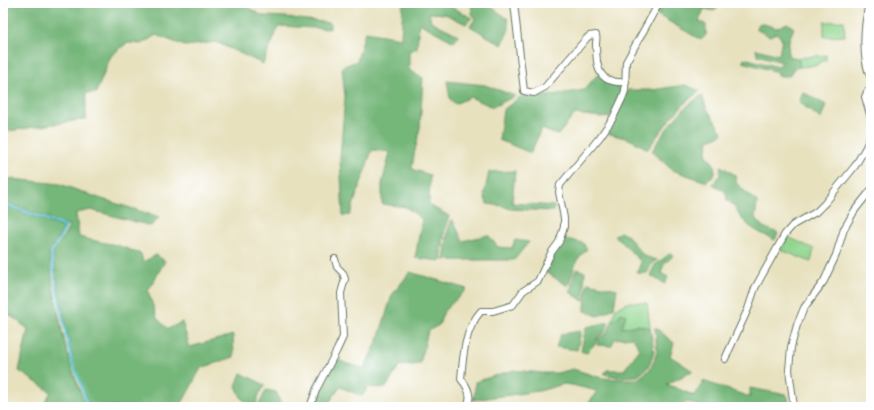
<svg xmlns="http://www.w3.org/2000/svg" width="874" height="410" font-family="Delius,sans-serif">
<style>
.green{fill:#90d58e;stroke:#588961}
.forest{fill:#74b679;stroke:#4a7a56}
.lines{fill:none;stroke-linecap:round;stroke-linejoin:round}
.stream{stroke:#5dc9d4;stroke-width:2.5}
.minor-casing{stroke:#657664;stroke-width:8}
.minor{stroke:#fff;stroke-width:6}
</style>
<rect width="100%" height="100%" fill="#fff"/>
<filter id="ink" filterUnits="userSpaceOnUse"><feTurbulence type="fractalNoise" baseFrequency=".025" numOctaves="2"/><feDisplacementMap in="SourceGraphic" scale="8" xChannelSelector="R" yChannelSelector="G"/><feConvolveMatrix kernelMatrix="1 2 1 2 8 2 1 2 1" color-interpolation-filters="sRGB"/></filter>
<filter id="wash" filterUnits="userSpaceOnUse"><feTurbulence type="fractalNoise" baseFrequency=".012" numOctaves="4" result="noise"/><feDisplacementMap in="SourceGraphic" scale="16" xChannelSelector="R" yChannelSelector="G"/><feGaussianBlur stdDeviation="0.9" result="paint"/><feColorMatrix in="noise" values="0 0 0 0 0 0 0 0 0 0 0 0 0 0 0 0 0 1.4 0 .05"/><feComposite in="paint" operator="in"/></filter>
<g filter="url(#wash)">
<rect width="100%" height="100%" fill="#e7e1be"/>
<path class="green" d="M844,21L845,36L824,37V22Z
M826,55V61H821L817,65L800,67L798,58Z
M788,237L814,249L811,262L781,250Z
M629,302L647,303L650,328L638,325L622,328L621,313L612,322L616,308Z"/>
<path class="forest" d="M3,3H240L263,16L285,17L330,23V29L279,26L263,64L216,42L185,46L156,35L142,44L127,43L111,56L96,93H86V119L3,132Z
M403,3L448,5L472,18L466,24L445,14L429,13L431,21L458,35L454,42L419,23L417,48L409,51V70L423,78L420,128L414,155L412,169L430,175L429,205L449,216L445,228L441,261L415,258L422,219L406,207L382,204V184L390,152L372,150L350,215L343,216L340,158L345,97L342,67L357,61L365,32L401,38Z
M471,3H489L490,6L508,19L509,29L502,45L470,26L475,19L472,14Z
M671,3H719L718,8L714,11L704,9L699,21L706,25V35L701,40L656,14L661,7L670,5Z
M760,23L777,28L787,23L794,28L789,40L788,56L798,58L800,67L794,68L789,76H778L777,72L743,62L744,58L778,67L782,62L757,55L756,49L779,55L782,39L776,33L770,36L755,29Z
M598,74C604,83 612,84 622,86L620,99L609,118L575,114L558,135L541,129L531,153L499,140L503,110L524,94L540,97L584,90Z
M447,81L485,85L515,96L493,107L470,97L455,104L450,99Z
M685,85L700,91C679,105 663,128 648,149L629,139L606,133L616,118L628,90H652Z
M803,92L826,105L821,119L799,102Z
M702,95L706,107L723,134L709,140L706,154L714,164L715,173L707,182L672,170L652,151C665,130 681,108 702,95Z
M721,166L735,175L736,183L757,202L755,218L763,227L778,233L775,240C764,235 751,229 743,220C735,213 739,206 727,201L726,192L713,184L720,175Z
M515,171L512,203L554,206V211L510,209L503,206L487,204L484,195L489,172Z
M3,178L60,184L99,198L159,217L151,226L91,210L76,213L79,237L100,242L117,245L141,254L143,262L156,255L165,261L148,291L157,318L168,329L182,322L190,347L233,335L234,357L201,368L180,407H88V403L73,362L58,286L53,253L70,226L3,201Z
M3,205L64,228L49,252L53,286L62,331L70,363L85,404L84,407H42L51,392L19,371L28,329L3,310Z
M452,219L463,241L488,235L498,247L512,248L515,240L529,242L514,260H444L448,230Z
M620,232L628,236L644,256L657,260L652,263L647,273H637L641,262L621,241L614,236Z
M562,238L583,243L587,249L577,260L568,286L544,271Z
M671,253L673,256L664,264L661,273L668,277L665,284L650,275L655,265Z
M577,269L585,272L583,301L570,292L574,274Z
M410,272L467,289L444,311L439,325L428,331L420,364L399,366L386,388L368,387L362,396L340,387L326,407H321L314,404L319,389L336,359L348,364L364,368L378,340L392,295Z
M588,283L617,289L614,308L598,316L585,311L586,289Z
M621,313L626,315L622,328L638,325L650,328L654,351L649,366L638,376L618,377L604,374L607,370H624L640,349L632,337L615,339L611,346L597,345L598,338L605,335L612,322Z
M609,322L604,333L597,337L595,344L586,353L581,351L586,327Z
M655,327L674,343L670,356L693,371L667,384L695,396L703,381L750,397V388L787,395L790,406L703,407L688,402L678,407H586L597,391L572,385L564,384L539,391L473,400L475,392V382L513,370L542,373H557L573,369L602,378L618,379H638L651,368L657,352Z
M581,331L577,350L556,347L561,334Z
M241,373L265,385L260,392L255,407L242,399L236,386Z
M266,390L276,392L280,402L293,407H258Z"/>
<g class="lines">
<path class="stream" d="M3,203L66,227L51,253L56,286L72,362L80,381L87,404L86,407"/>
</g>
</g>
<g filter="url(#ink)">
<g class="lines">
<g class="minor-casing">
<path id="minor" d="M514,3L524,91L534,93L545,87L586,39L589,36L596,35C597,39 596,40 596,44C596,68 598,84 626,82
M869,3C864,25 861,58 871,78
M871,90L867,92L865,97L871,118
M725,359L748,309L755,288L785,234L793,225L816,212L825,203L855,166L866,147L871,135
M310,407L317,388L337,350L343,337L341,293L345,279L343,273L337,267L335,259
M466,407C473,398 468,387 461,379C463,355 465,329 481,311H493L513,305L523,291L538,281L551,253L559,242L564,227V218L559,192L560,185L600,137L613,118L622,99L625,91L626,62L659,3
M794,407L789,370L791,347L797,325L804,308L824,281L836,255L844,229L855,210L871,190"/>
</g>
<use href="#minor" class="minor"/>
</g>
</g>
<rect width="874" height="410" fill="none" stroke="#fff" stroke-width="16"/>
</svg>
